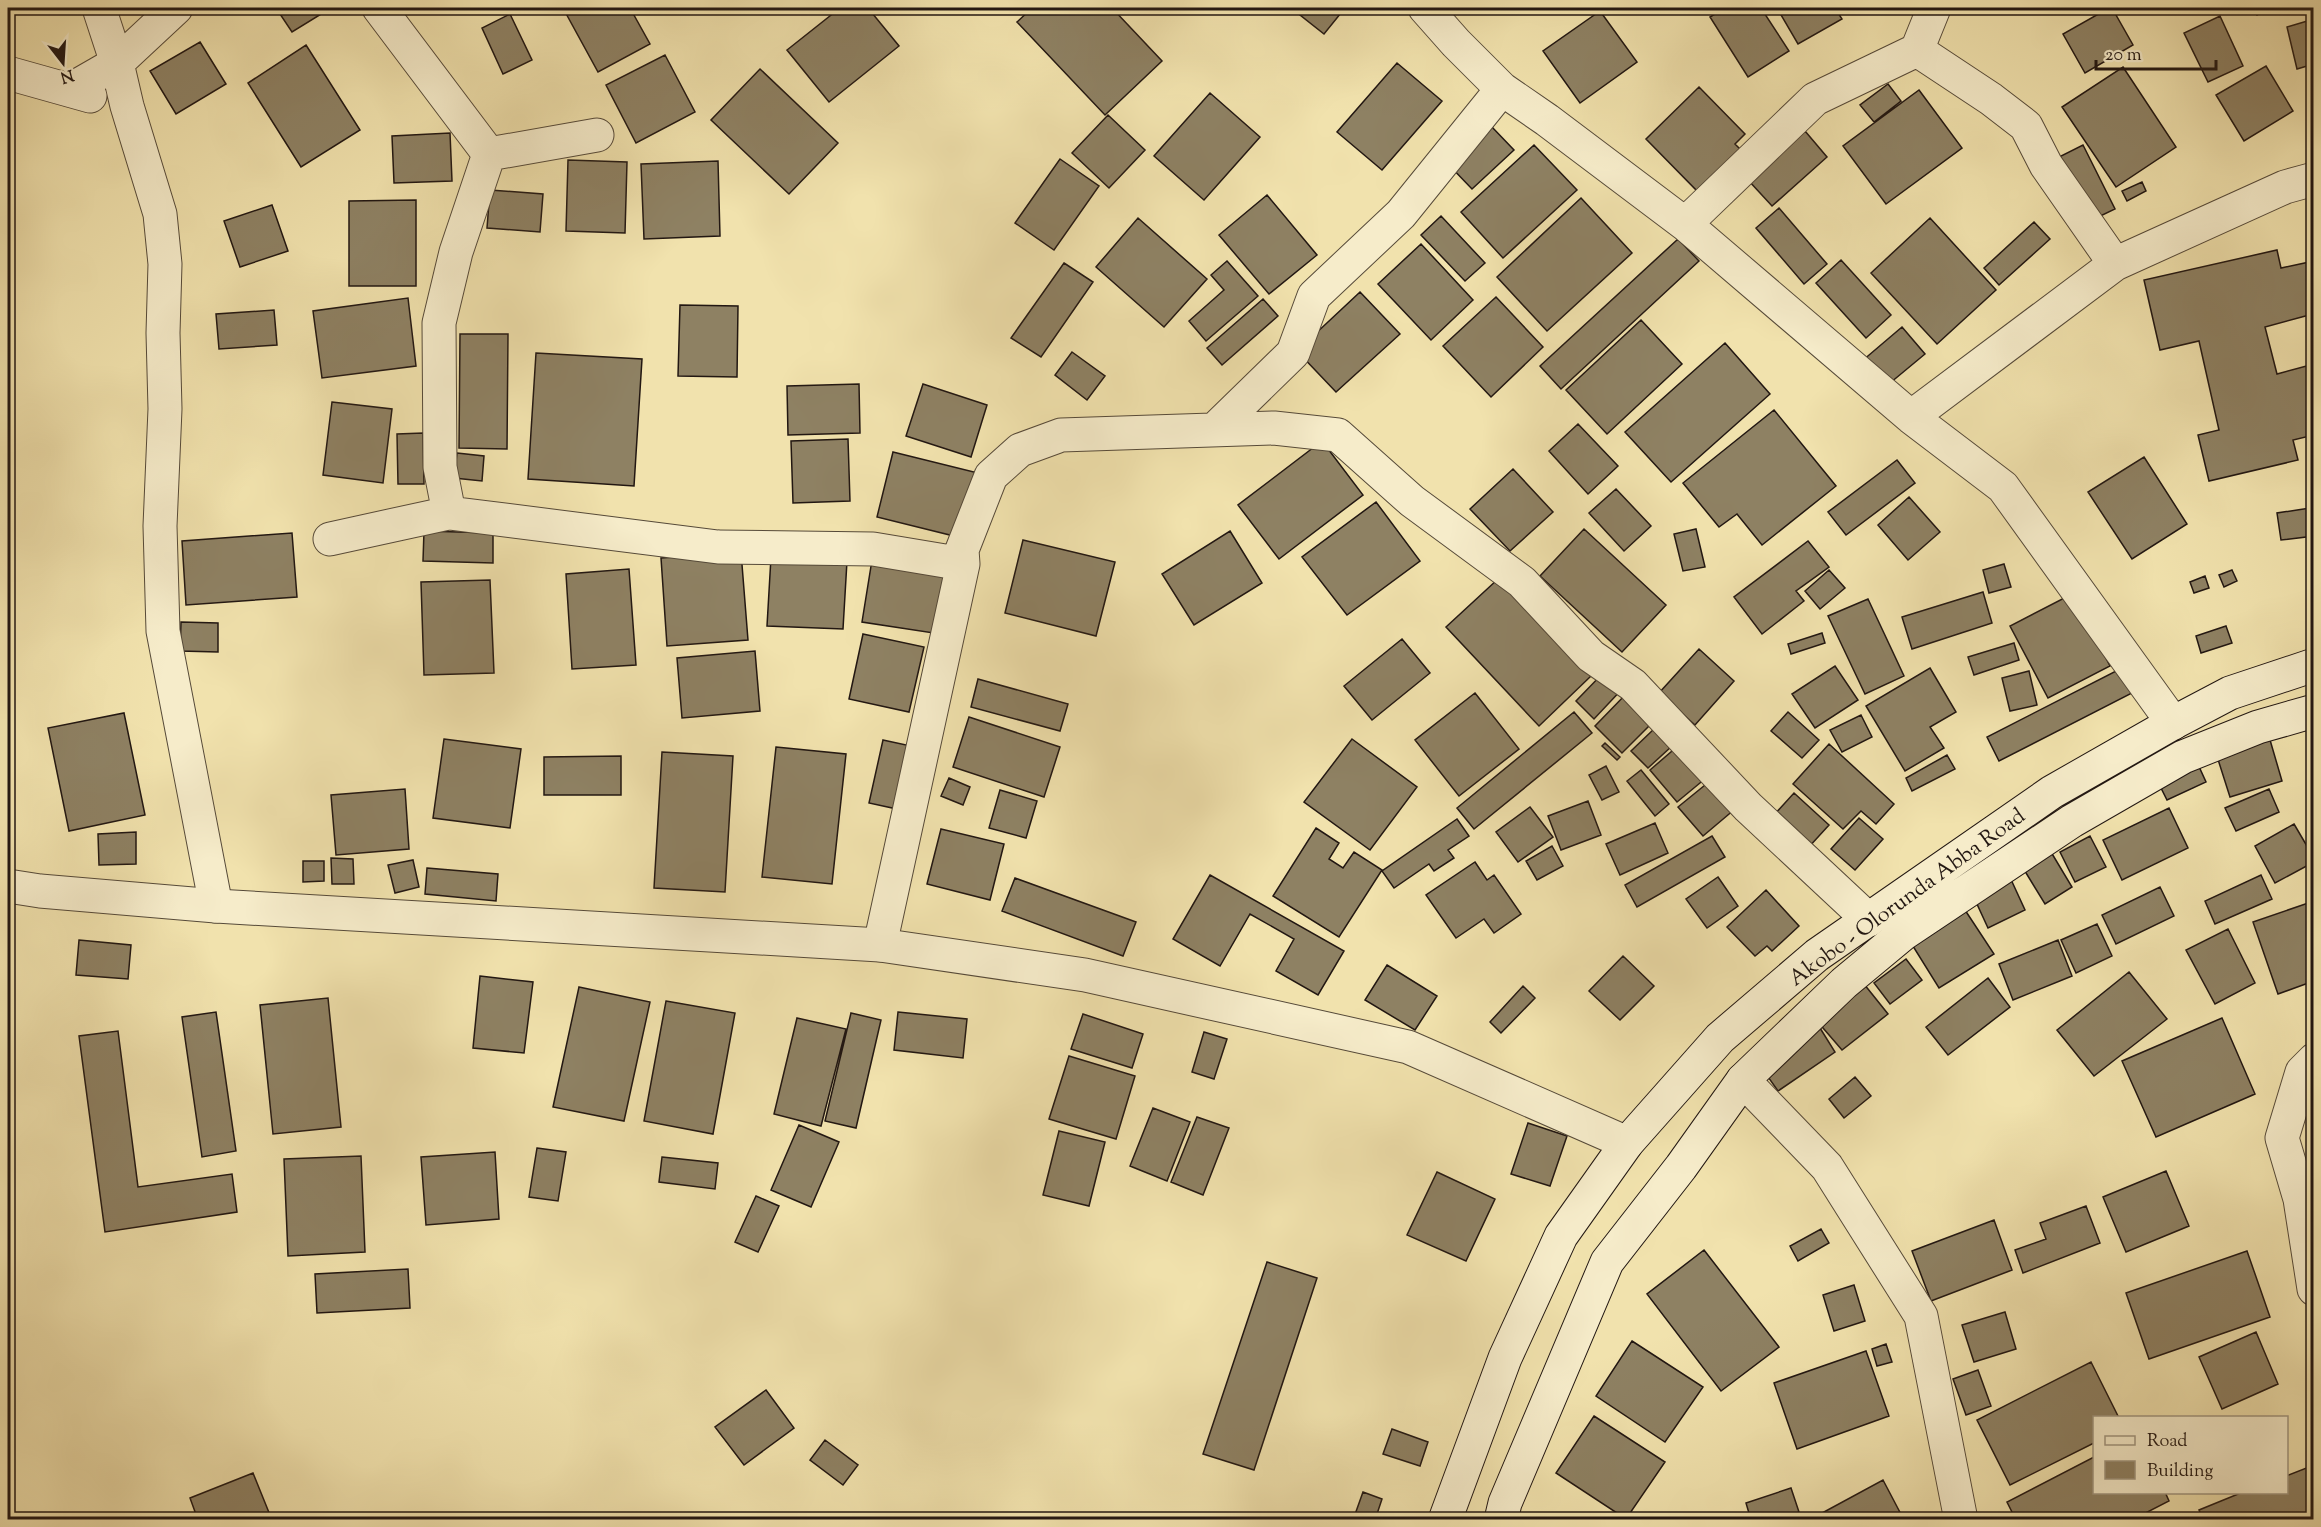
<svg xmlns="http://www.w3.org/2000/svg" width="2321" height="1527" font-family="'Sorts Mill Goudy',serif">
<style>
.building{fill:#8e8163;stroke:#221712;stroke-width:1.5}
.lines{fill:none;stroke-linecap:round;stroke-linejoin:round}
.minor-casing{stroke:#564a39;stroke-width:35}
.tertiary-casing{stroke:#564a39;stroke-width:35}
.secondary-casing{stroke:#221712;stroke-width:35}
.minor{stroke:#f6ecca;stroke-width:33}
.tertiary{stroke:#f6ecca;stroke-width:33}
.secondary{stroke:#f6ecca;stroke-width:33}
.labels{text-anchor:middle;stroke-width:5;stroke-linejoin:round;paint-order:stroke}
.street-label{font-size:22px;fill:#221712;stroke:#f6ecca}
</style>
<rect width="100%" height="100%" fill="#f1e2ad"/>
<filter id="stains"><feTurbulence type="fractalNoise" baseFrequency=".00333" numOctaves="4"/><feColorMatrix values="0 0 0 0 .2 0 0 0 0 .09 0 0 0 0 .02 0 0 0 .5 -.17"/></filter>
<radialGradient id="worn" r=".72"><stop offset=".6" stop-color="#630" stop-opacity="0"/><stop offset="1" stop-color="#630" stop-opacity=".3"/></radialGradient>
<path class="building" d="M276,8H331L292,32Z
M563,8H630L650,44L598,72Z
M840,8H868L899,46L829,102L787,50Z
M1032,8H1112L1162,61L1105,115L1017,22Z
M1297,8H1345L1324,34L1295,11Z
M1725,8H1761L1789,51L1748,77L1710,17Z
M1777,8H1835L1842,19L1798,44Z
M2109,8H2112L2133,45L2085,73L2063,34Z
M2252,8H2268L2257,15Z
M1600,11L1637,62L1580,103L1543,51Z
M510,14L532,60L503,74L482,28Z
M2220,16L2243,66L2208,82L2184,33Z
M2314,19V64L2297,69L2287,27Z
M200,42L226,84L176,114L150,71Z
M306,45L360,130L301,167L248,83Z
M665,55L695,112L636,143L606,85Z
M1397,63L1442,101L1382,170L1337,132Z
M2266,66L2293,111L2244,141L2216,95Z
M2123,67L2176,147L2116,187L2062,107Z
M760,69L838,143L789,194L711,120Z
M1888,84L1901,101L1874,122L1860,105Z
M1699,87L1745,134L1735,144L1742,151L1704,198L1646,139Z
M1919,90L1962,148L1886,204L1843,146Z
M1210,93L1260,137L1204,200L1154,156Z
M1108,115L1145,150L1109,188L1072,153Z
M1491,126L1514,150L1472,189L1449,165Z
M1805,131L1827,157L1772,206L1749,181Z
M450,133L452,181L394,183L392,136Z
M1534,145L1577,190L1503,258L1461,212Z
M2083,145L2115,209L2090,221L2057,158Z
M1060,159L1099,186L1054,250L1015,223Z
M568,160L627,162L625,233L566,231Z
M718,161L720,236L644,239L641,164Z
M2142,182L2146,191L2127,201L2122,191Z
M490,190L543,194L540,232L487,228Z
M1267,195L1317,255L1269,294L1219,235Z
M1581,198L1632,253L1547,331L1497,277Z
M416,200V286H349V201Z
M272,205L288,251L240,267L224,221Z
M1779,208L1827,264L1804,284L1756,228Z
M1441,216L1485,263L1465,281L1421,235Z
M1138,218L1207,279L1164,327L1096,267Z
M1930,218L1996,290L1937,344L1871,273Z
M2034,222L2050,239L1999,285L1984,268Z
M1678,239L1699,261L1561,389L1540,366Z
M1421,244L1473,300L1431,340L1378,284Z
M2277,250L2281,268L2314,261V317L2313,314L2265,327L2277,374L2314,364V435L2293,440L2298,460L2209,481L2198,435L2219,430L2199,341L2160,350L2144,280Z
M1841,260L1891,315L1866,338L1816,283Z
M1227,261L1258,296L1206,341L1189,321L1224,290L1211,275Z
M1064,263L1093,282L1041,357L1011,338Z
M1360,292L1400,334L1336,392L1297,351Z
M1496,297L1543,347L1491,397L1443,346Z
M408,298L416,366L322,378L313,311Z
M1263,299L1278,316L1222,365L1207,348Z
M680,305L738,306L737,377L678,376Z
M274,310L277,345L219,349L216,314Z
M1641,320L1682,364L1607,434L1566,390Z
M1902,327L1925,354L1884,388L1862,361Z
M460,334H508L507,449L459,448Z
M1725,343L1770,394L1671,482L1625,432Z
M1072,352L1105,376L1087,400L1055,375Z
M536,353L642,359L634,486L528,479Z
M859,384L860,433L788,435L787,386Z
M923,384L987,405L971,457L906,436Z
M332,402L392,409L383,483L323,475Z
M1774,410L1836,486L1762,545L1737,514L1719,527L1683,483Z
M1578,424L1618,466L1588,494L1549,451Z
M423,433L424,484H398L397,434Z
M848,439L850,501L793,503L791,441Z
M1322,441L1363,495L1279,559L1238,505Z
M893,452L978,473L962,538L877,517Z
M457,453L484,456L482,481L454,478Z
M2144,457L2187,524L2132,559L2088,492Z
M1897,460L1915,483L1846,535L1828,512Z
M1513,469L1553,512L1510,551L1470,509Z
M1616,489L1651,526L1624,551L1589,513Z
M1909,497L1940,532L1908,560L1878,525Z
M1376,502L1420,561L1347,615L1302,557Z
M2310,508L2314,536L2281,540L2277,513Z
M1584,529L1666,605L1622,652L1540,576Z
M1696,529L1705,567L1683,571L1674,534Z
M424,531L493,533V563L423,561Z
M1230,531L1262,583L1194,625L1162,574Z
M292,533L297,597L186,605L182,541Z
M1023,540L1115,562L1096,636L1005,613Z
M1808,541L1829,567L1796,591L1804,601L1762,634L1734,597Z
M741,552L748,640L667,646L661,558Z
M771,557L847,561L843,629L767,626Z
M872,560L950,572L940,634L862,622Z
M2004,564L2011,587L1989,593L1983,570Z
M629,569L636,665L572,669L566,574Z
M1829,570L1845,588L1820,609L1805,591Z
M2232,570L2237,581L2224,587L2219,575Z
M2205,576L2209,588L2194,593L2190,582Z
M1498,579L1591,676L1539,726L1446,627Z
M490,580L494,673L424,675L421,582Z
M1983,592L1992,623L1912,649L1902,617Z
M2072,594L2110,666L2048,698L2010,626Z
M1868,599L1904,676L1865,694L1828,616Z
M181,622L218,623V652L180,651Z
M2226,626L2232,643L2201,653L2196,636Z
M1822,633L1825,643L1791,654L1788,644Z
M863,634L924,647L909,712L849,699Z
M1402,639L1430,673L1372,720L1344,686Z
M2014,643L2019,660L1974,675L1968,657Z
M1699,649L1734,681L1695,725L1659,693Z
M755,651L760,711L682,718L677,658Z
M1835,666L1858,700L1815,728L1792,694Z
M1930,668L1956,712L1930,727L1944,748L1905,771L1866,706Z
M2120,669L2132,693L1999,761L1987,737Z
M1606,670L1624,687L1594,719L1576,701Z
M2029,671L2037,705L2010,711L2002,678Z
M978,679L1068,704L1060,731L971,707Z
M1475,693L1519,749L1459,796L1415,740Z
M1627,693L1655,720L1622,753L1595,726Z
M1574,712L1592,733L1474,829L1457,808Z
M1788,712L1819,740L1802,758L1771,731Z
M124,713L145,815L69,831L48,728Z
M1861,715L1872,737L1842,752L1830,730Z
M969,717L1060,747L1044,797L953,767Z
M1655,728L1672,746L1648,768L1631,751Z
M2268,733L2282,781L2230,797L2215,750Z
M444,739L521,749L510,828L433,818Z
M1352,739L1417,787L1370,850L1304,802Z
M883,740L911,746L897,809L869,803Z
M1605,743L1620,757L1617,760L1602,746Z
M1829,744L1894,804L1876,824L1861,811L1843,829L1793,784Z
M1679,745L1706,778L1677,802L1650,770Z
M776,747L846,754L832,884L762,877Z
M662,752L733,756L725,892L654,888Z
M1947,755L1955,769L1912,791L1906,778Z
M621,756V795H544V757Z
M2196,760L2206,782L2167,800L2156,778Z
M1606,766L1619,792L1602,800L1589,775Z
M1641,770L1669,804L1655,816L1627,781Z
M949,778L970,787L963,805L941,796Z
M1710,781L1735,809L1703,836L1678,807Z
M405,789L409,849L336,855L331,795Z
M2269,789L2279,812L2236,831L2225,808Z
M1000,790L1037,801L1026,838L989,828Z
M1794,793L1829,825L1808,848L1773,816Z
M1588,801L1601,835L1561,850L1548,816Z
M1530,807L1553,837L1518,862L1496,832Z
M2169,808L2188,848L2122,880L2103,840Z
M1859,818L1883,839L1855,870L1831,849Z
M1457,819L1469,836L1448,850L1454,858L1434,871L1429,864L1394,888L1382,871Z
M1655,823L1668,853L1620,875L1606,844Z
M2294,824L2314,858V862L2275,883L2255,846Z
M1316,828L1339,843L1329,859L1343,868L1354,852L1382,870L1339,937L1273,896Z
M941,829L1004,844L990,900L927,884Z
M136,832V864L99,865L98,834Z
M1712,836L1725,857L1637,907L1625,885Z
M2090,836L2106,867L2075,882L2060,852Z
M1552,846L1563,866L1537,880L1526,861Z
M2051,852L2072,887L2045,904L2023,868Z
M331,858L353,859L354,884H332Z
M413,860L419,887L395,893L388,865Z
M303,861H324V881L303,882Z
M1475,862L1487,880L1494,875L1521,914L1494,933L1484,919L1456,938L1426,895Z
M427,868L498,874L496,901L425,894Z
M2008,873L2025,910L1988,928L1971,891Z
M1210,875L1344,951L1318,995L1276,971L1294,939L1250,914L1220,966L1173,939Z
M2261,875L2272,899L2215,924L2205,901Z
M1718,877L1738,906L1707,928L1686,899Z
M1015,878L1136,922L1123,956L1002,911Z
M2160,887L2174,916L2116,944L2102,915Z
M1766,890L1799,926L1772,951L1767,946L1755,956L1727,927Z
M2314,901V981L2278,994L2253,922Z
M1965,910L1994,954L1939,988L1911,943Z
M2097,924L2112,956L2076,973L2061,940Z
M2228,929L2255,983L2215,1004L2186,950Z
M79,940L131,945L128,979L76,975Z
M2058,940L2072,976L2013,1000L1999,964Z
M1623,956L1654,986L1620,1020L1589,991Z
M1906,959L1922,980L1890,1004L1874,983Z
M1387,965L1437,996L1415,1030L1365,1000Z
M2129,972L2167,1019L2094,1076L2057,1030Z
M480,976L533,982L524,1053L473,1048Z
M1988,978L2010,1007L1948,1055L1926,1027Z
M1864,984L1888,1014L1842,1050L1817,1021Z
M1523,986L1535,998L1501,1033L1490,1022Z
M579,987L650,1002L624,1121L553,1107Z
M328,998L341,1127L273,1134L260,1005Z
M666,1001L735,1013L713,1134L644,1121Z
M216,1012L236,1151L202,1157L182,1017Z
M898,1012L967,1019L963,1058L894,1050Z
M851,1013L881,1020L856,1128L825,1121Z
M1083,1014L1143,1034L1132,1068L1071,1049Z
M797,1018L846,1029L821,1126L774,1114Z
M2222,1018L2255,1094L2156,1137L2122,1061Z
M1820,1028L1835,1052L1778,1091L1761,1067Z
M118,1031L138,1187L232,1174L237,1212L105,1232L79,1036Z
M1204,1032L1227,1039L1214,1079L1192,1072Z
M1069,1056L1135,1076L1116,1139L1049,1119Z
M1855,1077L1871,1096L1844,1118L1829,1099Z
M1153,1108L1190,1122L1167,1181L1130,1166Z
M1197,1117L1229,1128L1203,1195L1171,1182Z
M1528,1123L1567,1136L1550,1186L1511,1174Z
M799,1125L839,1142L811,1207L771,1190Z
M1059,1131L1105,1142L1089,1206L1043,1195Z
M537,1148L566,1152L558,1201L529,1197Z
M495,1152L499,1219L426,1225L421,1157Z
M361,1156L365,1252L288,1256L284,1159Z
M662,1157L718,1163L715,1189L659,1182Z
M2166,1171L2189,1226L2126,1252L2103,1197Z
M1437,1172L1495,1199L1466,1261L1407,1235Z
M756,1196L779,1206L758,1252L735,1242Z
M2086,1206L2100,1243L2023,1273L2015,1250L2046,1239L2040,1223Z
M1994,1220L2012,1270L1931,1301L1912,1251Z
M1821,1229L1829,1243L1798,1261L1790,1246Z
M1704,1250L1779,1347L1721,1391L1647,1294Z
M2247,1251L2270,1317L2149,1359L2126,1293Z
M1267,1262L1317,1278L1254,1470L1203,1454Z
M408,1269L410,1308L317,1313L315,1274Z
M1854,1285L1865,1321L1834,1331L1823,1295Z
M2005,1312L2016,1349L1974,1362L1962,1325Z
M2256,1332L2278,1384L2222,1409L2199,1357Z
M1632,1341L1703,1387L1665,1442L1596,1396Z
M1886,1344L1892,1362L1877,1366L1872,1349Z
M1866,1351L1889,1416L1797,1449L1774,1383Z
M2091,1362L2119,1418H2094V1443L2010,1485L1977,1420Z
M1978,1370L1991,1406L1966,1415L1953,1379Z
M766,1390L794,1428L744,1465L715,1427Z
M1594,1416L1665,1462L1626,1519L1556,1473Z
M1392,1429L1428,1442L1420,1466L1383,1454Z
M825,1440L858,1465L843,1485L810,1460Z
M2094,1457V1492H2165L2169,1501L2132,1520H2016L2007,1502Z
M2314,1465V1520H2203L2199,1510L2243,1492H2286V1476Z
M253,1473L272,1520H198L190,1498Z
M1883,1480L1904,1520H1811V1519Z
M1791,1488L1799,1512L1776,1520H1751L1746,1503Z
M1363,1492L1382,1499L1375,1520H1353Z"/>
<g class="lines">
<g class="minor-casing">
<path id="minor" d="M99,8L117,63L127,106L160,214L165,264L163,333L165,409L160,526L163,631L216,906
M379,8L489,154
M1425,8L1456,43L1502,89L1547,120L1685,224L1911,417L2003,487L2173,723
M1917,50L1991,99L2026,126L2046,165L2115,264
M8,73L90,96
M70,90L117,63L176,8
M1685,224L1815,99L1917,50L1934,8
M1911,417L2115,264L2285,187L2314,179
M1214,430L1293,353L1314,296L1401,214L1502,89
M449,513L440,467L439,323L456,252L489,154L597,135
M330,539L449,513L718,547L873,549L963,564
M880,945L963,564L962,550L991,476L1020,450L1061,435L1274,428L1338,435L1412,501L1522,582L1591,656L1633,685L1748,807L1869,920
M2314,1060L2302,1072L2282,1138L2300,1199L2314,1289
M1743,1080L1827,1167L1921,1316L1961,1520"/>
</g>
<g class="tertiary-casing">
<path id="tertiary" d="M8,886L40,891L216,906L880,945L1085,975L1408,1047L1627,1143"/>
</g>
<g class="secondary-casing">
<path id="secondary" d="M1445,1520L1505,1358L1561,1236L1627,1143L1720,1038L1817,955L2052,792L2173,723L2230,693L2314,665
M1501,1520L1505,1503L1607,1262L1681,1167L1743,1080L1844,983L1903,934L2072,821L2183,757L2258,727L2314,711"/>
</g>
<use href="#minor" class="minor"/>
<use href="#tertiary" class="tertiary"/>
<use href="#secondary" class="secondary"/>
</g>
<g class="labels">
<g class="street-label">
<text transform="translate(1906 896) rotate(-36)" y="8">Akobo - Olorunda Abba Road</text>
</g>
</g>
<rect width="2321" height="1527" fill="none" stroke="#f1e2ad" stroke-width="30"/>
<rect x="9" y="9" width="2303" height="1509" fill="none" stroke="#221712" stroke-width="3"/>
<rect x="15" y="15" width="2291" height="1497" fill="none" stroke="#221712" stroke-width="1.5"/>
<rect x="2093" y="1416" width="195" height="78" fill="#f6ecca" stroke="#a19780" stroke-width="1.5"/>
<rect x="2105" y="1436" width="30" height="9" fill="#f6ecca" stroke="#a19780" stroke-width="1.5"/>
<text x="2147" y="1446" font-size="18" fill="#221712">Road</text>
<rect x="2105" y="1461" width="30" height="18" fill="#8e8163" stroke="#a19780" stroke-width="1.5"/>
<text x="2147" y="1476" font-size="18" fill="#221712">Building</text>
<g transform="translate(63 63) rotate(163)" stroke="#f6ecca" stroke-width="4.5" paint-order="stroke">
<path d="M0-4.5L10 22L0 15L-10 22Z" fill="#221712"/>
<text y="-9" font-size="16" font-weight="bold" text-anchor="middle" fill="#221712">N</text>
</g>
<path d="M2096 60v9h120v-9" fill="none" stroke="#221712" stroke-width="3"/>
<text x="2105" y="60" font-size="18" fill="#221712" stroke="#f6ecca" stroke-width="4.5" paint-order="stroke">20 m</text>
<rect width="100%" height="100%" filter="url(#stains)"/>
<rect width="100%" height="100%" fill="url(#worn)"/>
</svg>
